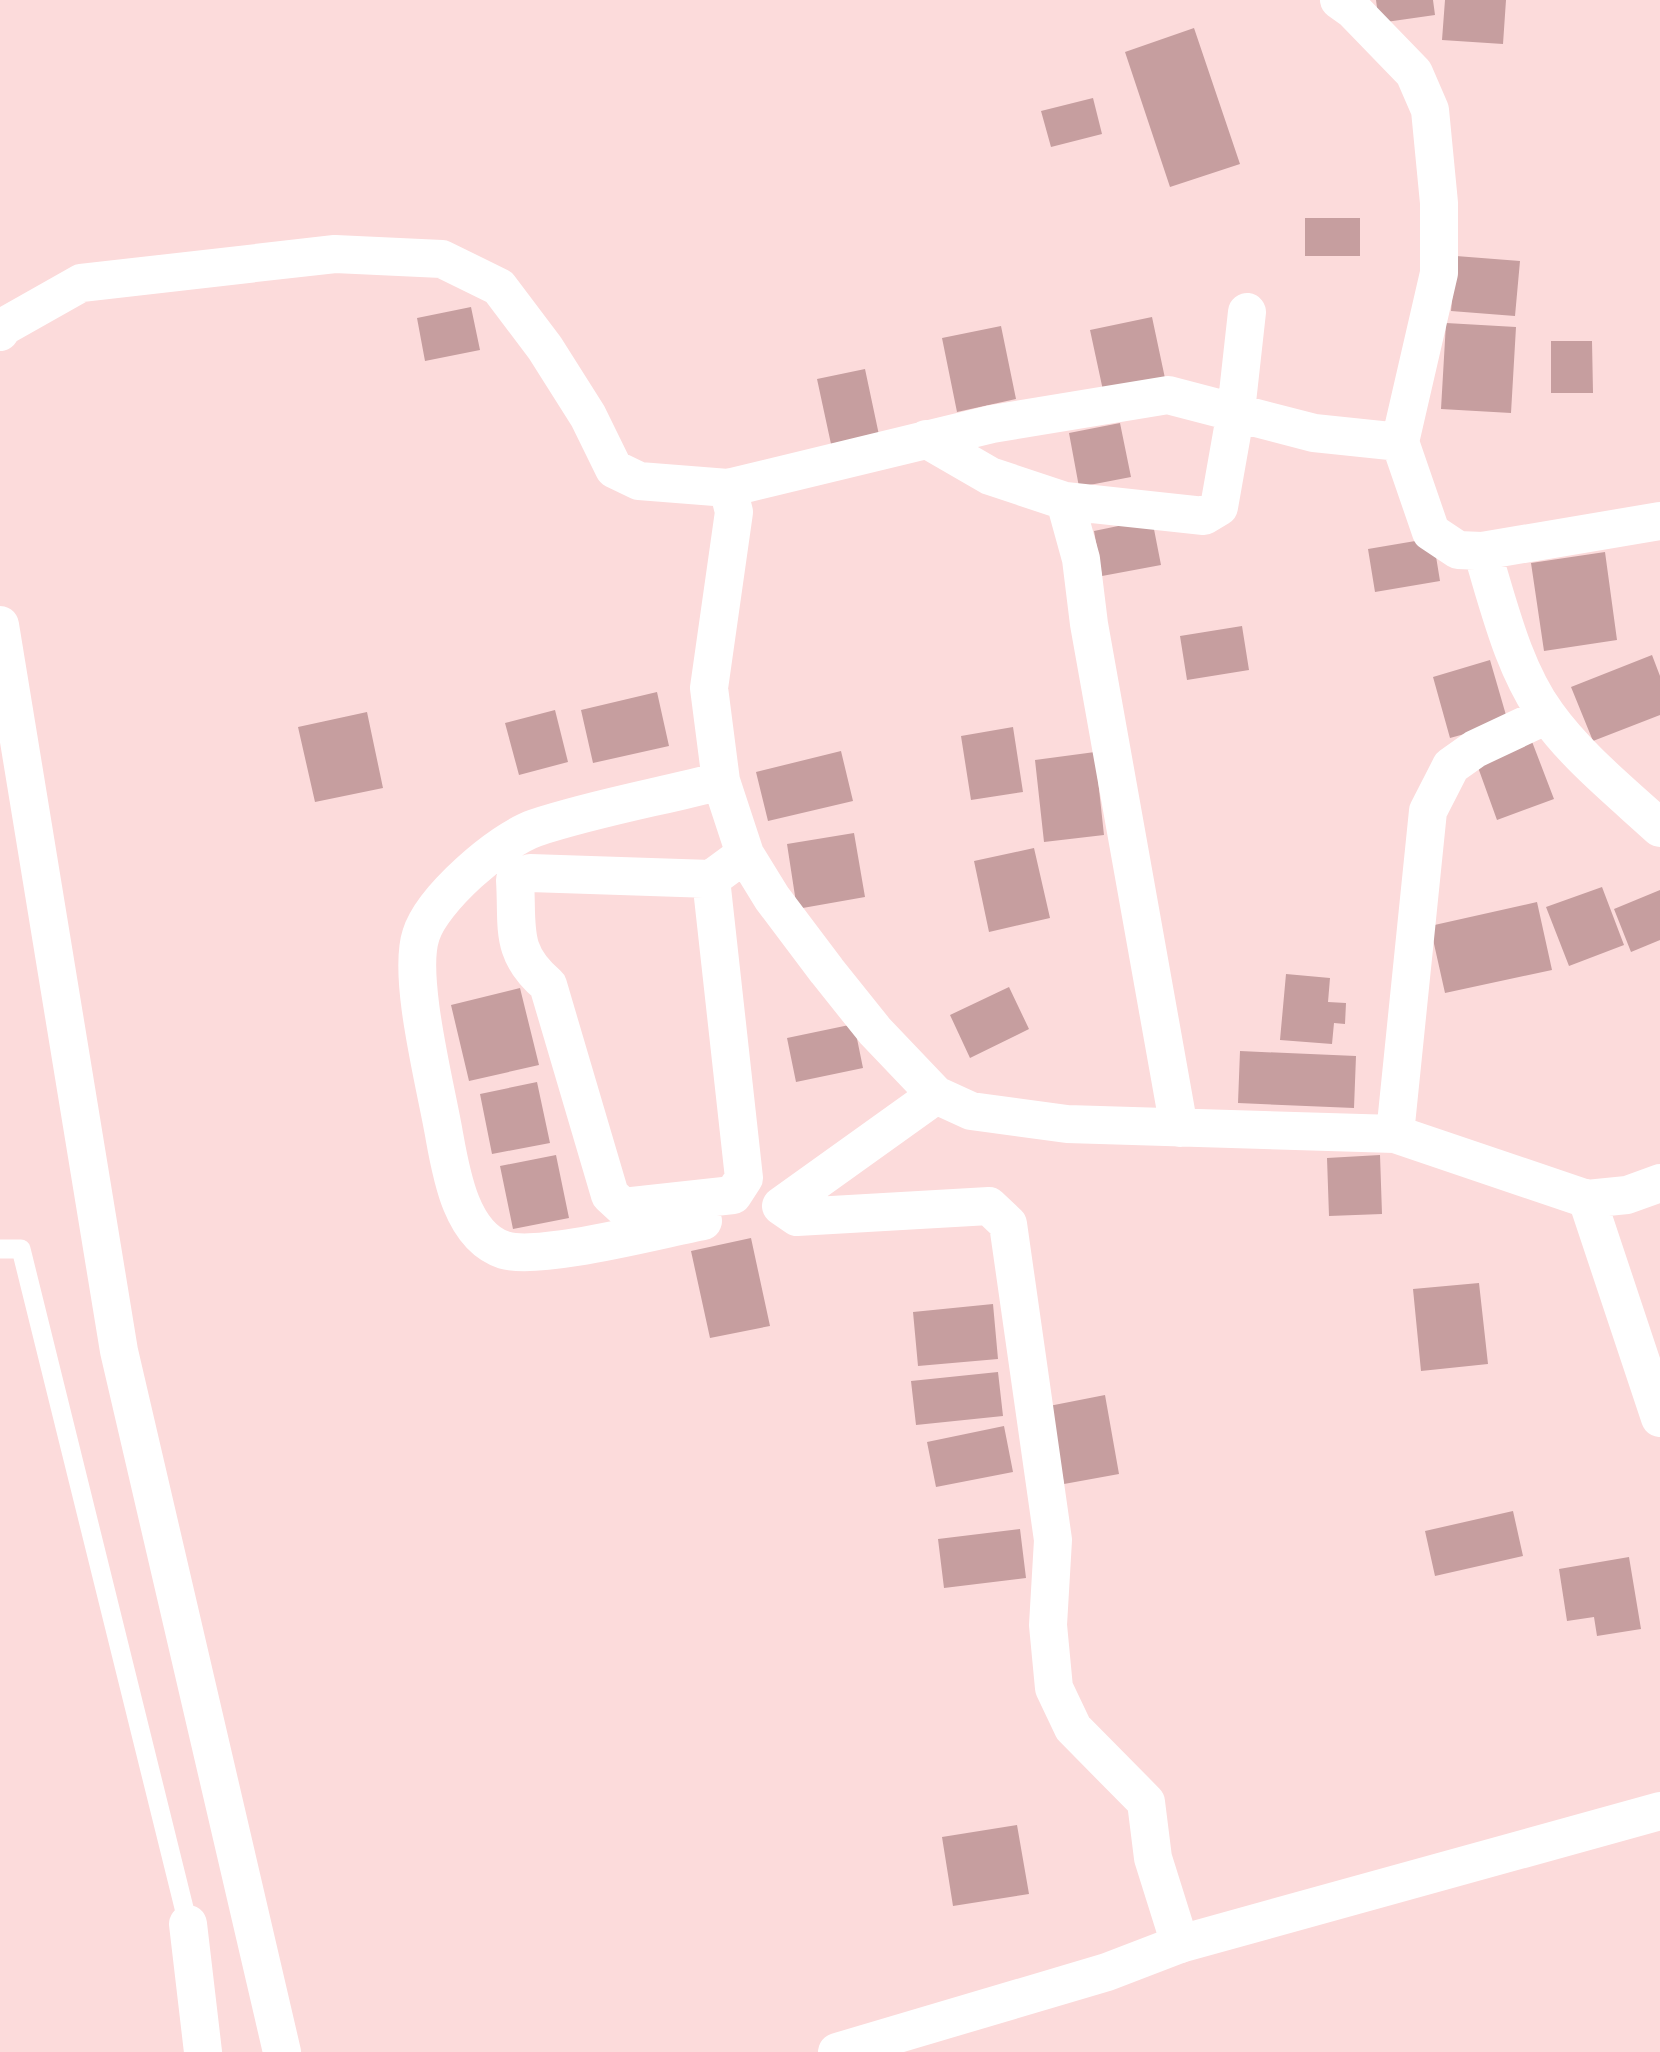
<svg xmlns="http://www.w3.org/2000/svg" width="1660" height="2052" font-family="'DM Sans',sans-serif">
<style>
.building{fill:#c69e9f}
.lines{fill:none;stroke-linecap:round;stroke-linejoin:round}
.lane{stroke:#fff;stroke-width:19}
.street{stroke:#fff;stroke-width:38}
.primary{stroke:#fff;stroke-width:38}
</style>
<rect width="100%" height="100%" fill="#fcdbdb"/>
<path class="building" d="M1376,0H1433L1435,15L1379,23Z
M1445,0H1506L1503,44L1442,40Z
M1194,28L1240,164L1170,187L1125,52Z
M1093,98L1102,134L1051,147L1041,111Z
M1305,218H1360V256H1305Z
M1456,256L1520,261L1515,316L1451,311Z
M471,307L480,350L425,361L417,318Z
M1152,317L1166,383L1104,395L1090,330Z
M1446,323L1516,327L1511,413L1441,409Z
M1001,326L1016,399L957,412L942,338Z
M1551,341H1592L1593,393H1551Z
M865,369L879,435L831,444L817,379Z
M1120,423L1131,477L1079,487L1069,433Z
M1152,519L1161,565L1102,576L1094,531Z
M1433,538L1440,581L1375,592L1368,549Z
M1605,552L1617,640L1544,651L1531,563Z
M1242,626L1249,670L1187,680L1180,636Z
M1652,655L1660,676V715L1593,741L1571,687Z
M1490,660L1508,722L1450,738L1433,677Z
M657,692L669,746L593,763L581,710Z
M555,710L568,762L519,775L505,723Z
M367,712L383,788L315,802L298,727Z
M1013,727L1023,792L971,800L961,736Z
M1531,739L1554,799L1497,820L1475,759Z
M841,751L853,801L768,821L756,772Z
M1095,752L1104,835L1044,842L1035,760Z
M854,833L865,897L797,909L787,844Z
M1034,848L1050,918L989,932L974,861Z
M1602,887L1624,945L1569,966L1546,907Z
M1660,890V940L1631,952L1614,909Z
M1537,902L1552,970L1445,993L1430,926Z
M1286,974L1330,978L1328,1002L1346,1003L1345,1024L1334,1023L1332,1044L1280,1040Z
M1009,987L1029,1029L970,1058L950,1015Z
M520,988L539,1065L469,1081L451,1005Z
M854,1024L863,1068L796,1082L787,1038Z
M1240,1051L1356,1056L1354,1108L1238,1103Z
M537,1082L550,1143L492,1154L480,1094Z
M556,1155L569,1218L513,1229L500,1166Z
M1380,1155L1382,1214L1329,1216L1327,1158Z
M751,1238L770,1326L710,1338L691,1251Z
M1479,1283L1488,1364L1421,1371L1413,1289Z
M993,1304L998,1359L918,1366L913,1312Z
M998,1372L1003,1416L916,1425L911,1381Z
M1105,1395L1119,1474L1064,1484L1049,1406Z
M1004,1426L1013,1472L936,1487L927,1442Z
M1513,1511L1523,1556L1435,1576L1425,1531Z
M1020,1529L1026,1578L944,1588L938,1539Z
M1629,1557L1641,1629L1597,1636L1594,1617L1567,1621L1559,1569Z
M1017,1825L1029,1894L953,1906L942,1837Z"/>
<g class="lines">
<path class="lane" d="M0,1249H21L188,1924"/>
<path class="street" d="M1339,0L1353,10L1414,73L1430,110L1439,203V273L1400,442L1431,532L1458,550L1482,551L1660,521
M0,332L3,327L81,283L335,254L442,259L499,287L545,348L588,416L614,469L639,481L728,488L992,424L1168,395L1314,433L1400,442
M926,439L990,476L1065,501L1081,559L1089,624L1179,1128
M728,488L734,512L709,688L721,781L745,854L772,898L827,971L875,1031L936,1095L971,1111L1067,1124L1395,1134L1587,1199L1627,1195L1660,1183
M1065,501L1204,516L1219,507L1236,411L1247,312
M1482,551C1499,606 1513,668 1547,715C1577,757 1622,793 1660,828
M0,625L119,1351L282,2052
M711,879L530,873L515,880C518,928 509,952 548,985L610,1195L623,1207L733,1195L744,1178L711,879L745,854
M936,1095L781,1206L797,1217L989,1206L1008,1224L1053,1540L1048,1625L1054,1688L1073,1728L1146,1802L1153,1858L1180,1944
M1395,1134L1428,811L1451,766L1475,749L1547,715
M1587,1199L1660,1418
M703,1221C661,1229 540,1261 504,1250C461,1236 451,1173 444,1134C436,1087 407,977 421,935C432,899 500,840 535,828C595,808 660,797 721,781
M188,1924L203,2052"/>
<path class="primary" d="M837,2052L1107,1972L1180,1944L1660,1811"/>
</g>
</svg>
